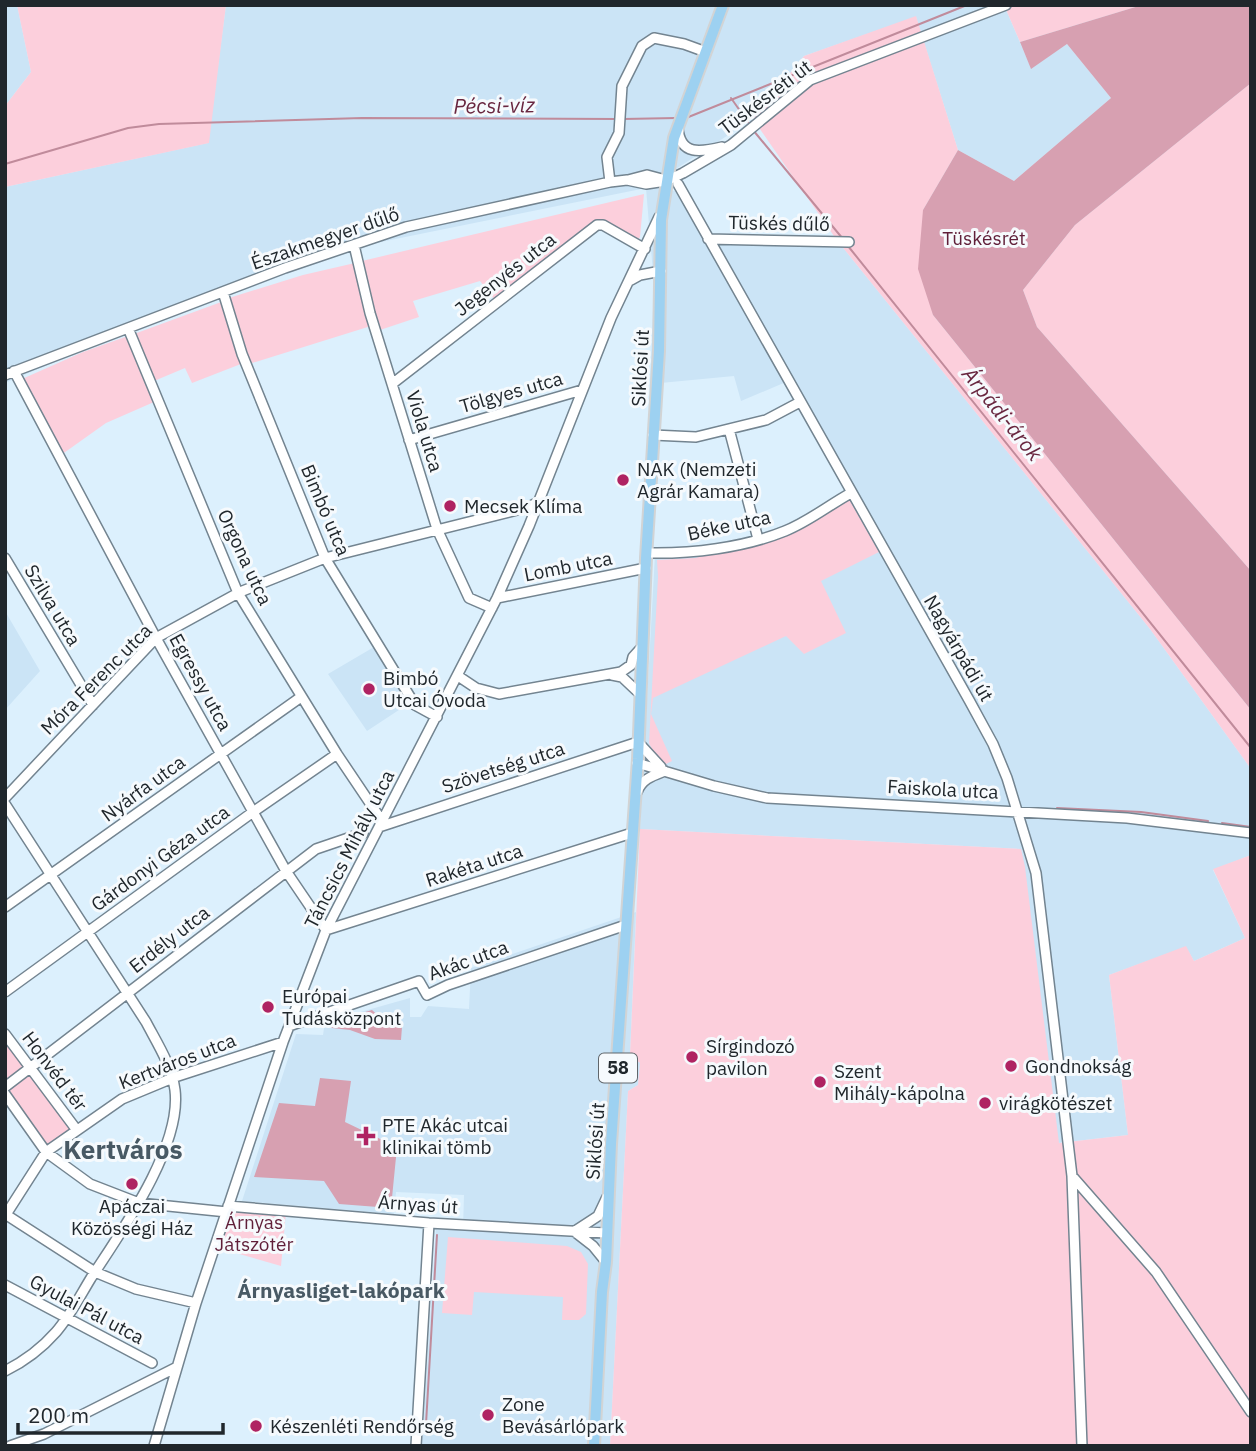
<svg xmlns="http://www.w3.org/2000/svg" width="1256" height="1451" font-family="'IBM Plex Sans',sans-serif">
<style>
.built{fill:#cbe4f6}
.green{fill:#fccfdc}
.forest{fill:#d7a0b1}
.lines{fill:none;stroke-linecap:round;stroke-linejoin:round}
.stream{stroke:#c08b9b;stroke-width:2}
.minor-casing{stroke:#738490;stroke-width:12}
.major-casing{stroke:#d2d4d5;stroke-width:14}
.minor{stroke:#fff;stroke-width:9}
.major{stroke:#9dd1f1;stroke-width:10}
.poi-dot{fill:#af2362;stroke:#f6fafd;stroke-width:2.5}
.labels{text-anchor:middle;stroke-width:6;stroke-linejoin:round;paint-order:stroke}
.shield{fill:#f6fafd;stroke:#60666b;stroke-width:2}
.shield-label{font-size:18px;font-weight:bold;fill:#20272c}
.street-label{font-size:19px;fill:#20272c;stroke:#f6fafd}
.park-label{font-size:19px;fill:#601f39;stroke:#f6fafd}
.poi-label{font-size:19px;fill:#20272c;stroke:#f6fafd;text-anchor:start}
.water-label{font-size:21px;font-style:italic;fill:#692740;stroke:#f6fafd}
.neighbourhood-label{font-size:21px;font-weight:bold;fill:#485964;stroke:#f6fafd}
.district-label{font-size:26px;font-weight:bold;fill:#485964;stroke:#f6fafd}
</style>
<rect width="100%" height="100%" fill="#dcf0fd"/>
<path class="built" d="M5,5H17L31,72L5,106Z
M226,5H1004L1031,68L1067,44L1111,98L1014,181L958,150L916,17L804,56L753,119L648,187L675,191L705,238L836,239L1150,629L1251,769V855L1213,870L1245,938L1194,961L1186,947L1109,975L1128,1135L1058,1143L1021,849L640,829L655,554H688L786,531L847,495L786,382L741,401L734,376L650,384L654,285L646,188L351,248L97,344L5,383V187L208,143Z
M5,611L40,671L5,710Z
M374,647L408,704L367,731L328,674Z
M636,912L630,1054L640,1063L638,1085L628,1091L610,1446H422L436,1227L463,1229L464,1195L396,1192L394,1214L242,1201L296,1034L323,1035L325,1022L410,998V1017H421L428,1006L469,1009L471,968Z"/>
<path class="green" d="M17,5H226L209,143L5,187V106L31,72Z
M1004,5H1142L1020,42Z
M916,16L958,150L923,210L933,315L1251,710V769L1150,629L836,239L753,119L804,56Z
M1251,83V571L1037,327L1023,290L1075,225Z
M644,194L640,237L637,241L601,220L494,299L480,281L413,301L419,317L377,331L362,261Z
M355,263L371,326L252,363L245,351L229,298L303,275Z
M224,301L246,362L192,383L185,368L154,381L134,334Z
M128,336L154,402L106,423L61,455L22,379L83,352Z
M849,499L879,552L821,581L846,633L804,654L786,636L653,698L651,714L672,761L666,764L655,755L649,743L658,577L657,560L695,558L788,535Z
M640,829L1021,849L1025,867L1059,1143L1128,1135L1109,975L1186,946L1194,961L1245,938L1213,869L1251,855V1446H610L628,1091L638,1085L640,1063L630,1055Z
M5,1034L76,1129L46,1152L5,1094Z
M228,1206L286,1212L281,1266L215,1247Z
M448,1237L567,1246L581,1252L588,1264L586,1314L579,1320H562L563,1297L474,1292L472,1315L442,1313Z"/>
<path class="forest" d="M1142,5H1251V83L1075,225L1023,290L1037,327L1251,571V710L933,315L918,269L923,210L958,150L1014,181L1111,98L1067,44L1031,69L1020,42Z
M372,1010L382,1019L402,1027L401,1040L375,1039L350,1030L332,1028L328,1023Z
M320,1078L351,1081L345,1122L397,1147L391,1208L339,1204L324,1181L254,1177L279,1103L315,1106Z"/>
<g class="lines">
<path class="stream" d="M731,98L750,125
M686,118L967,5
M623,119L677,118
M753,130L843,239
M5,164L128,128L159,124L362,118L618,119
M848,246L1251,748
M1057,808L1141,812L1208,821
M1222,823L1251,827
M426,1424L437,1235"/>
<g class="minor-casing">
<path id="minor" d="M678,128C680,156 701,152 722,147
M628,180L647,175L662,179
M610,182L607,157L619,133L622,86L642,46L654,38L684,44L706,52
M678,184L969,700L993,744L1007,778L1036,873L1072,1176L1082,1446
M708,239L849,242
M354,245L370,313L437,529L469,598L492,608
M631,280L640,275L661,271
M223,292L242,354L325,558L415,705L437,717
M128,328L238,593L337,754L382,821
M14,371L156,638L286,871L326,930L632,833
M5,375L285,268L406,227L610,182L627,180L646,184L666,181L683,173L731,145L810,80L1006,5
M392,384L597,225H603L645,249
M729,429L758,539
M653,435L696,437L766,420L800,402
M409,440L582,390
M647,553C691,554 743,548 785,531C808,522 829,505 851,493
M5,558L93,705
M497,598L646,568
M612,675L622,677L640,694
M458,676L476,688L499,694L621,672L631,665L633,657L642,647
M637,763L714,786L767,798L1127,818L1251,833
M637,792C642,779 652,776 665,771
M5,798L156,638L240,592L325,558L529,507L538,502
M5,804L146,1022C157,1043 172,1066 175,1090C182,1147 121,1232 91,1278C80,1296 70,1316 56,1332C42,1348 23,1362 5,1371
M379,827L638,742L661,767
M5,907L301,697
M5,992L253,812L337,754
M289,1026L419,981L427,995L448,985L626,925
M5,1034L76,1129
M5,1087L316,849L363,833
M5,1094L46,1152L90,1184L139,1203L227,1212
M1072,1176L1156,1272L1251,1412
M228,1206L429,1223L606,1233
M5,1214L95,1272L136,1289L196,1303
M5,1216L46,1152L122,1099L175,1077L283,1042
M575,1231L598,1216L607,1197
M575,1232L593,1246L606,1262
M5,1285L152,1363
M10,1446L44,1434L177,1367
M154,1446L196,1303L283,1042L326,930L497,598L529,526L611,318L659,217
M416,1446L429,1223"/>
</g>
<g class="major-casing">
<path id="major" d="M594,1446L602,1292L606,1262L611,1144L638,759L646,558L659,351L661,220L674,138L723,5"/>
</g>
<use href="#minor" class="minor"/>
<use href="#major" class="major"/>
</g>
<g class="poi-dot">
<circle cx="623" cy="480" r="7"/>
<circle cx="450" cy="506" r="7"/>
<circle cx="369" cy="689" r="7"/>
<circle cx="268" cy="1007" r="7"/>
<circle cx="692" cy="1057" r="7"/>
<circle cx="1011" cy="1066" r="7"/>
<circle cx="820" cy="1082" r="7"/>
<circle cx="985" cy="1103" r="7"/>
<path d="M362.5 1125.5h7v7h7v7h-7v7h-7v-7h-7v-7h7z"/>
<circle cx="132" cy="1184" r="7"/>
<circle cx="488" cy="1415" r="7"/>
<circle cx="256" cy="1426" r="7"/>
</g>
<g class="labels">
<rect class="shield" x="599" y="1053.5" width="38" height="29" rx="5"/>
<g class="shield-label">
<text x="618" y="1074">58</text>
</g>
<g class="street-label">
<text transform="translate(765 97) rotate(-37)" y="7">Tüskésréti út</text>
<text transform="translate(779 223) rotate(1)" y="7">Tüskés dűlő</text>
<text transform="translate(325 238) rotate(-19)" y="7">Északmegyer dűlő</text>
<text transform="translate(505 274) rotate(-38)" y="7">Jegenyés utca</text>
<text transform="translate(640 368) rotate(-87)" y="7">Siklósi út</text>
<text transform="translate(511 392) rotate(-16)" y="7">Tölgyes utca</text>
<text transform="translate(425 431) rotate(73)" y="7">Viola utca</text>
<text transform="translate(326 510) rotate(67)" y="7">Bimbó utca</text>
<text transform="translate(729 525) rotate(-12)" y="7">Béke utca</text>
<text transform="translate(245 557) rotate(65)" y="7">Orgona utca</text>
<text transform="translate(568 566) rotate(-11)" y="7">Lomb utca</text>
<text transform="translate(53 605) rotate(59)" y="7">Szilva utca</text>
<text transform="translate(959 648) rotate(60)" y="7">Nagyárpádi út</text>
<text transform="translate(96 679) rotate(-45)" y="7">Móra Ferenc utca</text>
<text transform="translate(201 682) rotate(61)" y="7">Egressy utca</text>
<text transform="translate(503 767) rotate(-18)" y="7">Szövetség utca</text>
<text transform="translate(143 788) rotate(-36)" y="7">Nyárfa utca</text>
<text transform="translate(943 789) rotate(3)" y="7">Faiskola utca</text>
<text transform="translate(349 849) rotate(-63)" y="7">Táncsics Mihály utca</text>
<text transform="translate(160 858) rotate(-36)" y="7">Gárdonyi Géza utca</text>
<text transform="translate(474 865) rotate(-18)" y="7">Rakéta utca</text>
<text transform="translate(169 939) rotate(-38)" y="7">Erdély utca</text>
<text transform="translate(468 960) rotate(-20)" y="7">Akác utca</text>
<text transform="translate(177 1061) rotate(-21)" y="7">Kertváros utca</text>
<text transform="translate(55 1071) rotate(53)" y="7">Honvéd tér</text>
<text transform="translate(595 1141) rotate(-86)" y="7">Siklósi út</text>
<text transform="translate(418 1204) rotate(4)" y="7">Árnyas út</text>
<text transform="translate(87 1309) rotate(28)" y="7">Gyulai Pál utca</text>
</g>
<g class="park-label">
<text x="984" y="245">Tüskésrét</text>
<text x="254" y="1229">Árnyas<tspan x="254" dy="22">Játszótér</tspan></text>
</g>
<g class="poi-label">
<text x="637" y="476">NAK (Nemzeti<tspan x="637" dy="22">Agrár Kamara)</tspan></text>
<text x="464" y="513">Mecsek Klíma</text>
<text x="383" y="685">Bimbó<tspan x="383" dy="22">Utcai Óvoda</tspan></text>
<text x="282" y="1003">Európai<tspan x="282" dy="22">Tudásközpont</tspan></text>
<text x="706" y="1053">Sírgindozó<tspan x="706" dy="22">pavilon</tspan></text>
<text x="1025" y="1073">Gondnokság</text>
<text x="834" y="1078">Szent<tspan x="834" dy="22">Mihály-kápolna</tspan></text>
<text x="999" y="1110">virágkötészet</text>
<text x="382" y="1132">PTE Akác utcai<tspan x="382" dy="22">klinikai tömb</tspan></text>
<text x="132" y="1213" text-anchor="middle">Apáczai<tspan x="132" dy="22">Közösségi Ház</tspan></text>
<text x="502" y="1411">Zone<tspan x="502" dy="22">Bevásárlópark</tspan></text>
<text x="270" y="1433">Készenléti Rendőrség</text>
</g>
<g class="water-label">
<text transform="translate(494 106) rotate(-1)" y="7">Pécsi-víz</text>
<text transform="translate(1002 414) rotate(51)" y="7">Árpádi-árok</text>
</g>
<g class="neighbourhood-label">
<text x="341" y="1298">Árnyasliget-lakópark</text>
</g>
<g class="district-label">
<text x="123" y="1159">Kertváros</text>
</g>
</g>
<rect width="1256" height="1451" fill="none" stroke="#20272c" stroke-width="14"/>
<path d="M18 1423v10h205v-10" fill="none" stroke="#20272c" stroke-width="3.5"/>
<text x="28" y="1423" font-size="21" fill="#20272c" stroke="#f6fafd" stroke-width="5" paint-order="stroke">200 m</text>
</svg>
